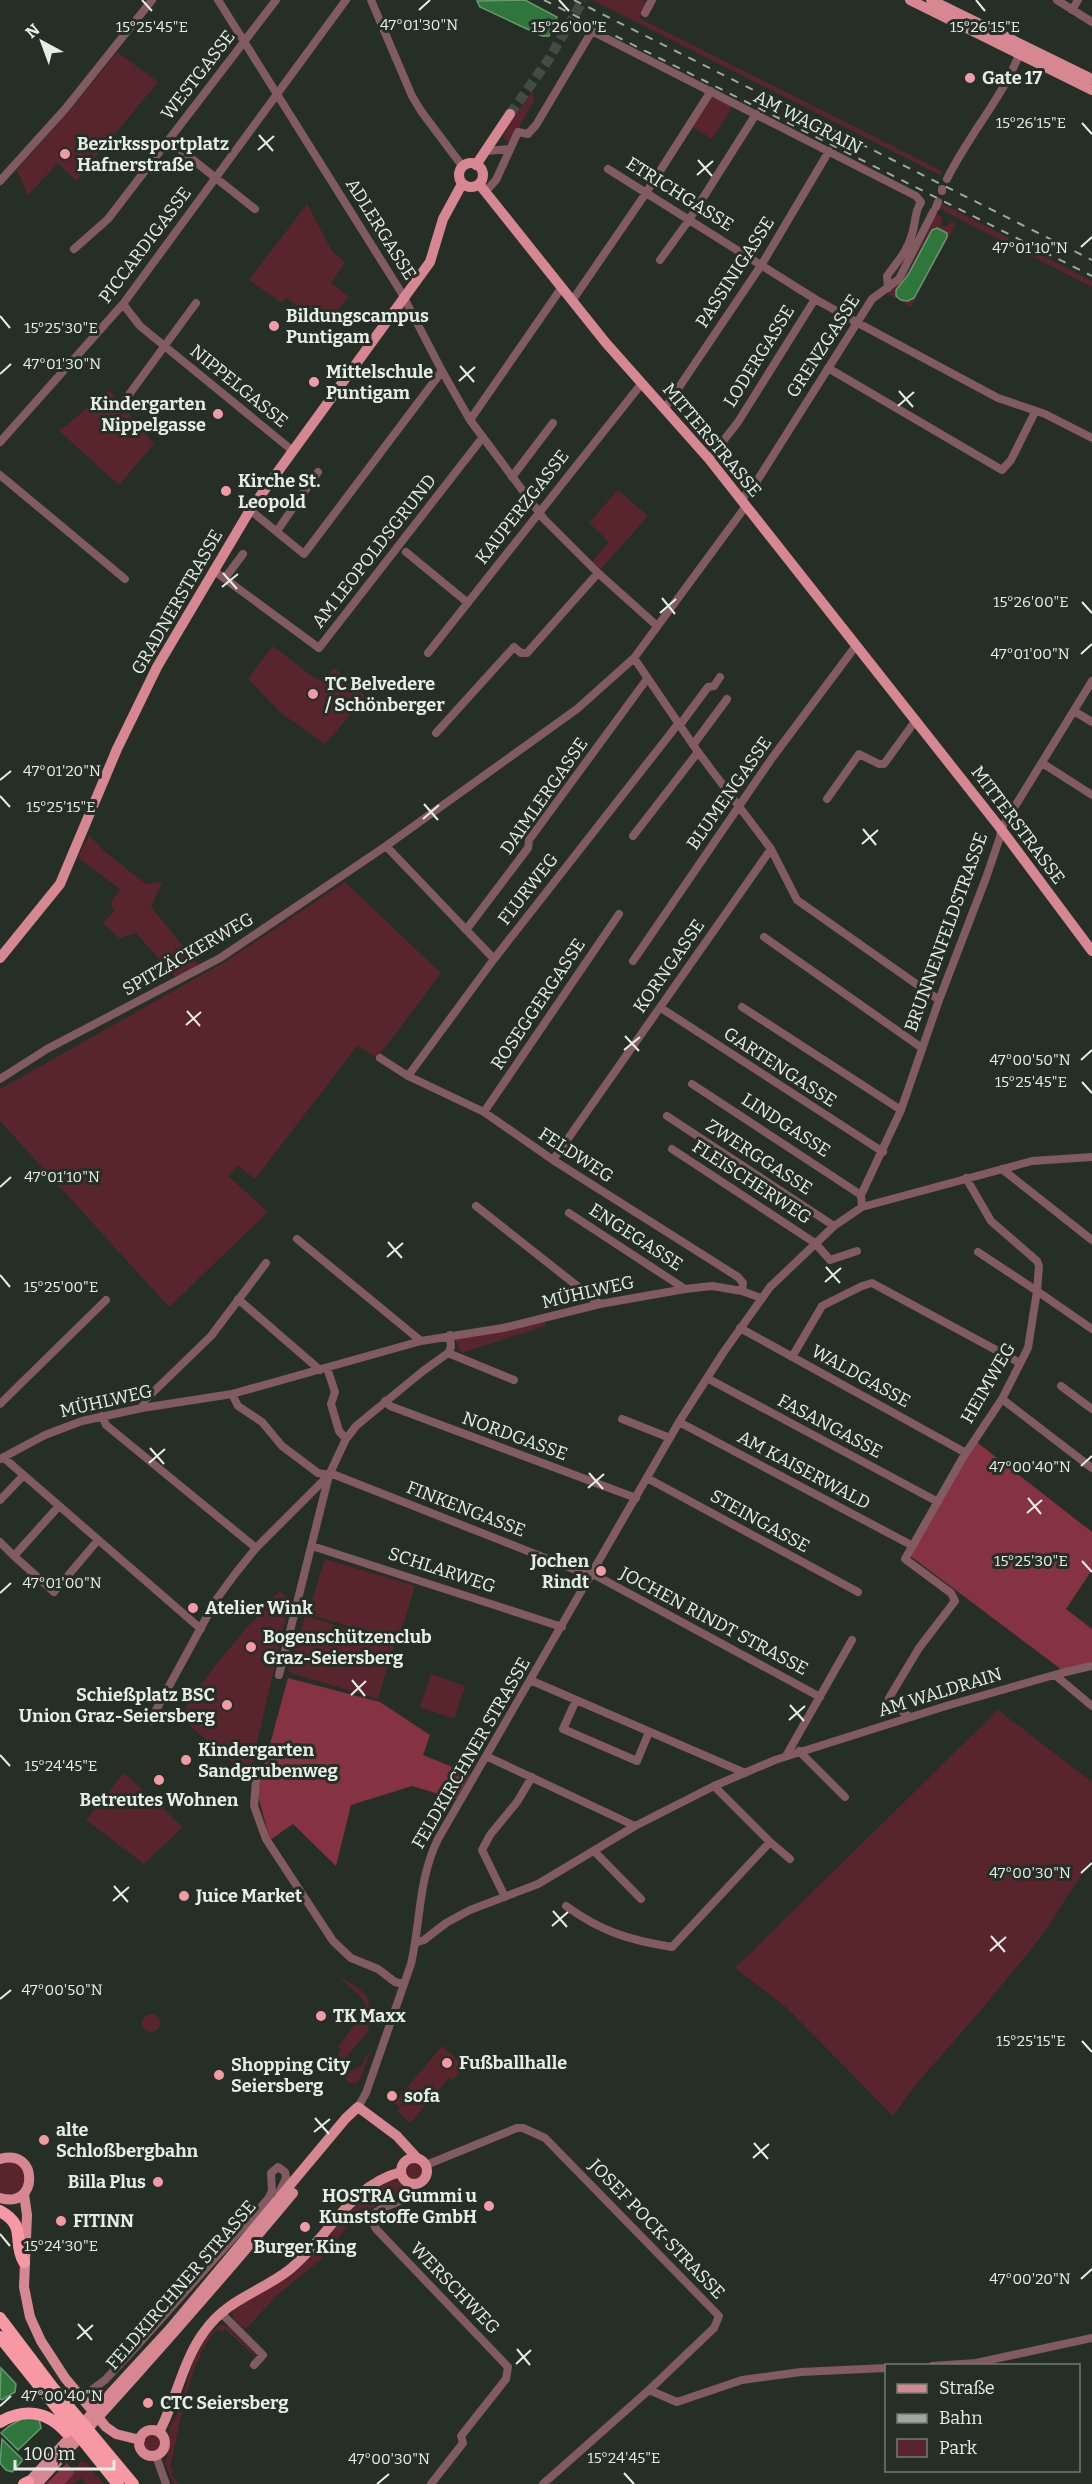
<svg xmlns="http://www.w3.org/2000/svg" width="1092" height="2484" font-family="Bitter,serif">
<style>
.green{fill:#58252d}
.forest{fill:#853242}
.water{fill:#2e763c;stroke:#659a6f;stroke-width:1.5}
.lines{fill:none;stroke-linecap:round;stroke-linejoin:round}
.major-tunnel{stroke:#424c43;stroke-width:10;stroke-dasharray:10 5;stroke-linecap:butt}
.minor{stroke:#815b5f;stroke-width:8}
.major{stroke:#d68791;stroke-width:10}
.highway{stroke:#f798a5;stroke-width:12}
.rail{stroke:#9fa7a0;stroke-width:2;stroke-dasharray:8 8;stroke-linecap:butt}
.ticks{fill:none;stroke:#e6ede7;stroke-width:2}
.poi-dot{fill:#f49aa5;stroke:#252f26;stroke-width:2}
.labels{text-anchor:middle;stroke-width:6;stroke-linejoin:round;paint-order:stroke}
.street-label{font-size:18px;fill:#e6ede7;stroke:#252f26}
.poi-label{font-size:18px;font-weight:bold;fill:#e6ede7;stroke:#252f26;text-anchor:start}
.ticks-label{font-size:15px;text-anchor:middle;fill:#e6ede7;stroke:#252f26;stroke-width:6;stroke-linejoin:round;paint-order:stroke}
</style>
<rect width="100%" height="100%" fill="#252f26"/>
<path class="green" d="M592,0H642L647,3L639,18L936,168L942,172L940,175Z
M117,52L158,82L76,181L58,163L28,195L17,170L77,102Z
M533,91L534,101L511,141L506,142L503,136L511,121Z
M716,97L733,106L712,139L693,127L711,98Z
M941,203L1092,281V287L940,209Z
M307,204L332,251L345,262L331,283L349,297L325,325L286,298L282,303L249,280Z
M936,214L943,217L940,225L946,227L951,222L956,223L911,307L886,293L908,272Z
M109,390L154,444L119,485L59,431Z
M618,490L648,516L600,570L592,562L609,542L589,523Z
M273,646L313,677L323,681L334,668L361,690L365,698L325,744L281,713L248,679Z
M89,835L104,851L146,884L162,882L151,907L200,967L177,979L136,933L119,938L103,923L115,910L110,904L120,889L78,858Z
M345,882L441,973L377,1058L357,1046L255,1179L238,1166L228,1176L268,1212L169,1307L0,1121V1089L225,962Z
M546,1322V1326L461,1353L455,1338Z
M325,1559L415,1586L398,1641L308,1614Z
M279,1591L290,1600L249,1777L180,1717C207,1670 244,1632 279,1591Z
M305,1616L395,1643L378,1699L288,1672Z
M431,1674L465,1686L454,1719L420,1707Z
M998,1710L1092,1782V1859L1040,1938L982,2009L917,2083L893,2116L787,2008L735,1968Z
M124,1773L183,1827L144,1864L86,1820Z
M337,1975L361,1990L367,1997L371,2009V2020L367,2033L342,2062L325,2068L323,2066L331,2056L335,2059L341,2050L338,2047L367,2009L362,1998Z
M142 2023a9 9 0 1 1 18 0a9 9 0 1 1-18 0Z
M442,2046L465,2066L452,2081L449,2078L410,2123L397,2111L400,2108L394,2103Z
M372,2047L360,2079L356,2083H350L347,2080V2073L361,2066Z
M9,2161L22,2167L26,2182L15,2196L0,2194V2163Z
M404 2171a10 10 0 1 1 20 0a10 10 0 1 1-20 0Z
M393,2180L399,2181L404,2187V2193C391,2205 377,2197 368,2215L360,2211L320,2260L275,2297L247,2328H243L233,2319L232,2310L310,2257L363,2197L375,2188Z
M219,2325L227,2326L256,2355L255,2356L225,2329L222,2332L217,2329C188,2360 180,2427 170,2468L174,2470L171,2474L179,2484H174L165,2464L170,2444L169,2428L179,2411L194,2359L205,2338Z
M143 2443a9 9 0 1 1 18 0a9 9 0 1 1-18 0Z
M80,2462H85L104,2484H86L81,2478L74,2484H65L75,2472Z"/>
<path class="forest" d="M974,1440L1092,1532V1570L1066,1609L1092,1629V1663L1062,1670L909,1555Z
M288,1678L380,1702L430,1735L423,1755L470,1774L456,1799L412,1786L351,1805L336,1866L293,1824L270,1840L257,1792Z
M67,2463L75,2472L65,2484H46Z"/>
<path class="water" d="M525,0L557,17L549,36H542L480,7L477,1Z
M937,228L947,233V237L914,298L908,301L901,300L896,296V290L908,275L932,230Z
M1,2368L16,2384L15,2392L2,2400L0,2399Z
M25,2417L39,2419L41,2428L18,2450L1,2433L9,2426Z
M2,2439L23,2460L12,2472L6,2470L0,2463Z"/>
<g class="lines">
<path class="major-tunnel" d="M510,114L549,59L583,0"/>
<path class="minor" d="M218,0L401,292L442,371L470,420L544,519L598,573L656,625
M371,0L412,96L421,111L463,167
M1057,0L1092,22
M1072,10L1078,0
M645,13L652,0
M580,25L916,196L921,202C914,213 916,222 912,234C908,251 896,263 887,276L888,288
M168,140L255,209
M487,151L509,149
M608,169L815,299L858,323L998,398L1045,414L1092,438
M947,179C969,134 1004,96 1021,50
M0,181L66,108L152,0
M942,191V189
M485,192L496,180L518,132L528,134L536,125L592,31
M936,207L938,202
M74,249L108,219L276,0
M660,260L689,220L756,114
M572,301L646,193L711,91
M123,304L140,326L293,451
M828,368L1002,470L1011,460L1035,412
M125,400L196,303
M665,408L762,264L829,151
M470,420L562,287
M0,442L123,304L346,0
M709,459L738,422L815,299
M0,475L125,579
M512,477L553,423
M741,500L755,484L872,299L899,279L933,212
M250,510L304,554L442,371
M277,531L318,472
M406,552L468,603
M213,570L319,648L483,437
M225,578L243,554
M428,653L642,383
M634,658L698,752L771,849L797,900L939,1000
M1074,711L1092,722
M679,726L708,687L714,686L720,677
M436,733L514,647L521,653H527L598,573
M693,745L727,699
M1042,763L1092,795
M827,799L859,754L879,764H884L916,720
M633,836L698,752
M386,846L494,959
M466,930L528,848L529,840L647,679
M764,937L922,1048
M633,961L772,758L855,647
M742,1007L901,1110
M661,1008L883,1152
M380,1058L408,1076L484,1112L553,1160L738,1277L743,1283L742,1291
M408,1076L494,959L678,724
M0,1079L47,1049L220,958L386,846L577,709L634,658L746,506
M692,1084L861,1195
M484,1112L619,914
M667,1116L834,1226
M672,1149L815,1243L830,1260L857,1251
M553,1160L771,849
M1002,1169L1092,1240
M966,1178L991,1221L1037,1261L1039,1266L1037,1291L1092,1329
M476,1206L600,1304
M862,1207L861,1195L901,1110L939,1000L986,878L1000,837L1001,829L1092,681
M569,1213L685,1289
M297,1239L421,1341
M238,1299L320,1370
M740,1328L966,1453
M448,1353L514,1380
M792,1357L822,1306L862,1286L872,1283L1020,1363
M327,1368L335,1392L331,1404L339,1431L346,1439
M707,1378L938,1502
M1061,1386L1092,1409
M232,1394L238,1406L262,1422L282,1446L318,1473L329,1475L279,1675
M1002,1399L1092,1468
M385,1401L390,1406L636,1498
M0,1404L106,1300
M142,1408L145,1400L211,1336L266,1263
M102,1416L106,1425L256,1548
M622,1419L670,1438
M679,1422L913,1546
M4,1458L201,1629
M0,1459L45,1435L82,1421L142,1408L232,1394L421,1341L503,1328L600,1304L685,1289L712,1286L742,1291L761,1298
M330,1473L591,1576
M647,1478L858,1592
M0,1500L22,1477
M58,1507L14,1556L54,1592L98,1540
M0,1542L14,1556
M312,1546L562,1627
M593,1574L820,1697
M1055,1675L1092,1706
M530,1680L745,1773
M576,1700L563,1729L637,1761L649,1732
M910,1717L891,1703L889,1698L919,1648L955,1601L951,1593L905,1559L962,1459L1002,1399L1028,1348L1037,1291L978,1252
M150,1721L216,1600L235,1574L256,1548L329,1475L346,1439L356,1426L423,1371L448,1353L451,1347L450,1335
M799,1751L845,1797
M486,1756L635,1826
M786,1756L852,1640
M256,1780L254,1806L266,1839L333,1941L351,1958L378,1969L395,1982L403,1984
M714,1786L770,1842L790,1859
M594,1851L641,1899
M505,1897L482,1850L490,1835L517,1802L532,1777
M566,1906C602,1932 629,1940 672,1947L770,1842
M415,1943L424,1940L446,1923L470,1910L538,1884L635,1826L714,1786L775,1760L946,1706L1061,1673L1092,1666
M358,2107L366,2093L411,1964C421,1920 418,1880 438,1839L679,1422L723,1353L770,1287L834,1226L862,1207L1032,1161L1092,1157
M426,2165L517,2128H523L545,2138L719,2316L714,2328L649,2390L543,2484
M413,2183C408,2214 361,2199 376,2229L508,2367L506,2379L461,2436L463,2443L431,2484
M221,2313L263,2355L254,2365
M932,2366L976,2363L1092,2338
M649,2390L677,2402L742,2380L801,2372L886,2368
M81,2398L105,2380L135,2348L268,2199L272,2191L271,2173L278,2167L285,2172L286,2178L279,2193
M156,2456L166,2484"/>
<path class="major" d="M910,0L1092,90
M931,0L1092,79
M459 175a12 12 0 1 1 24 0a12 12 0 1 1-24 0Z
M476,165L510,114
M479,184L606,343L709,459L1001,829L1092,951
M0,958L60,884L117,749L157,667L250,510L430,262L443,219L462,184
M358,2107L397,2136L417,2158
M401 2171a13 13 0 1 1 26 0a13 13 0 1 1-26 0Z
M0,2159C39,2147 39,2210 0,2198
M24,2194L27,2215L24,2287L30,2317L41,2341L65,2378L106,2427L116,2434L140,2440
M139 2443a13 13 0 1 1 26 0a13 13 0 1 1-26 0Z
M159,2432C176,2401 183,2360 204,2332C227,2299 259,2293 289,2270C328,2239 349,2185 401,2172
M27,2484L169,2330L346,2118L358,2107
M37,2484C125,2389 210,2293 293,2193"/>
<path class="highway" d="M0,2211C28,2226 12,2242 24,2262
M0,2318L53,2388L133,2484
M0,2337L118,2484
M0,2422C24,2408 47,2411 66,2432
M24,2484L28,2482"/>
<path class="rail" d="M544,0L1092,276
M574,0L1092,260"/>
</g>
<path class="ticks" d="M142,0L152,11M559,0L569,11M976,0L985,11M419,10L430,0M1082,123L1092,134M259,135L273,151M258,150L274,136M698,160L712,176M697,175L713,161M1081,247L1092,237M0,316L10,328M460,366L474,382M0,374L11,364M459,381L475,367M899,391L913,407M898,406L914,392M223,573L237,589M222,587L238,574M662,598L675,614M1082,602L1092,613M660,613L676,599M1081,654L1092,644M0,780L11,771M0,796L10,807M424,804L438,820M423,819L439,805M863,829L876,845M862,844L878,830M187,1011L200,1026M186,1025L201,1012M625,1036L639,1051M624,1050L640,1037M1081,1060L1092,1050M1082,1082L1092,1093M0,1187L11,1177M388,1242L402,1258M387,1257L403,1243M826,1267L840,1283M0,1275L10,1287M825,1282L841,1268M150,1448L164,1464M149,1463L165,1449M1081,1466L1092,1456M589,1473L603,1489M588,1488L604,1474M1028,1498L1041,1514M1027,1513L1042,1500M1082,1561L1092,1572M0,1593L11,1583M352,1680L365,1696M351,1695L366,1681M790,1705L804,1721M789,1720L805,1706M0,1755L10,1766M1081,1873L1092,1863M114,1886L128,1902M113,1901L129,1887M553,1911L567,1927M552,1926L568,1912M991,1936L1005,1952M990,1951L1006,1937M0,1999L11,1990M1082,2041L1092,2052M315,2118L329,2134M314,2132L330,2119M754,2143L768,2159M753,2158L769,2144M0,2234L10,2246M1081,2279L1092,2269M78,2324L92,2340M77,2339L93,2325M517,2349L530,2365M516,2364L531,2350M0,2406L11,2396M624,2473L634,2484M377,2484L389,2474"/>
<g class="poi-dot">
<circle cx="970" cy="78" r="6"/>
<circle cx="65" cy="154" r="6"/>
<circle cx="274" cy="326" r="6"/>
<circle cx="314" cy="382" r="6"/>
<circle cx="218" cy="414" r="6"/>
<circle cx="226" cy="491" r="6"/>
<circle cx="313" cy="694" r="6"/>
<circle cx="601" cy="1571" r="6"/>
<circle cx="193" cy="1608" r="6"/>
<circle cx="251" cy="1647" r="6"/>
<circle cx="227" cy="1705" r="6"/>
<circle cx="186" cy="1760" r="6"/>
<circle cx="159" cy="1780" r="6"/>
<circle cx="184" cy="1896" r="6"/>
<circle cx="321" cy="2016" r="6"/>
<circle cx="447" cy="2063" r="6"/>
<circle cx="219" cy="2075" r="6"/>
<circle cx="392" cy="2096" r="6"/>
<circle cx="44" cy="2140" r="6"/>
<circle cx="158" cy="2182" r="6"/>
<circle cx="489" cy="2206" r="6"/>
<circle cx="61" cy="2221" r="6"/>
<circle cx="305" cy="2227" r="6"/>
<circle cx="148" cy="2403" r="6"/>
</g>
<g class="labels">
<g class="street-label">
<text transform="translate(198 75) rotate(-52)" y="6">WESTGASSE</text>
<text transform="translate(808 122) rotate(27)" y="6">AM WAGRAIN</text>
<text transform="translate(680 194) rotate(32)" y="6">ETRICHGASSE</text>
<text transform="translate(381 229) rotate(58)" y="6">ADLERGASSE</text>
<text transform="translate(145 245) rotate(-53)" y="6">PICCARDIGASSE</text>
<text transform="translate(735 272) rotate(-57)" y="6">PASSINIGASSE</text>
<text transform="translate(823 346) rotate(-57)" y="6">GRENZGASSE</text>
<text transform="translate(759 356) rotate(-58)" y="6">LODERGASSE</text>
<text transform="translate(239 386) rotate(39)" y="6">NIPPELGASSE</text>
<text transform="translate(712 440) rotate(50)" y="6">MITTERSTRASSE</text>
<text transform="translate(522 507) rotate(-52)" y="6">KAUPERZGASSE</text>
<text transform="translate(374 551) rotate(-52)" y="6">AM LEOPOLDSGRUND</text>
<text transform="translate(177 602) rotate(-60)" y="6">GRADNERSTRASSE</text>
<text transform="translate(729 793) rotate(-55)" y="6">BLUMENGASSE</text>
<text transform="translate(544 796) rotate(-55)" y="6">DAIMLERGASSE</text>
<text transform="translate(1018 825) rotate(53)" y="6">MITTERSTRASSE</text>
<text transform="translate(528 889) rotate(-52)" y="6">FLURWEG</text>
<text transform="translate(946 932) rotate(-70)" y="6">BRUNNENFELDSTRASSE</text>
<text transform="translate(188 954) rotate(-30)" y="6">SPITZÄCKERWEG</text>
<text transform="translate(669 966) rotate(-55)" y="6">KORNGASSE</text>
<text transform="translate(538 1004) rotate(-56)" y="6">ROSEGGERGASSE</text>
<text transform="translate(780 1067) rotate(33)" y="6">GARTENGASSE</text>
<text transform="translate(786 1125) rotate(33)" y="6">LINDGASSE</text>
<text transform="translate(576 1155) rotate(33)" y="6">FELDWEG</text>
<text transform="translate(759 1157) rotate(33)" y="6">ZWERGGASSE</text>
<text transform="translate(752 1182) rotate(33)" y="6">FLEISCHERWEG</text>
<text transform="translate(636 1237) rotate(33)" y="6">ENGEGASSE</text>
<text transform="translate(588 1292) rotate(-13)" y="6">MÜHLWEG</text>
<text transform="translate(861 1376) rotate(29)" y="6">WALDGASSE</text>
<text transform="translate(988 1383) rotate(-60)" y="6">HEIMWEG</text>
<text transform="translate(106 1401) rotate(-13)" y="6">MÜHLWEG</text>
<text transform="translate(830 1426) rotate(28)" y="6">FASANGASSE</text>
<text transform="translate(515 1436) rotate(20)" y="6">NORDGASSE</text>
<text transform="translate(804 1470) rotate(28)" y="6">AM KAISERWALD</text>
<text transform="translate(466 1509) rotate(21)" y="6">FINKENGASSE</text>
<text transform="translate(760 1521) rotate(29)" y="6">STEINGASSE</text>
<text transform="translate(442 1570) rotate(18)" y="6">SCHLARWEG</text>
<text transform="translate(714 1621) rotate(28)" y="6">JOCHEN RINDT STRASSE</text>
<text transform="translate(940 1692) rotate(-17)" y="6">AM WALDRAIN</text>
<text transform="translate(471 1753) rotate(-60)" y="6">FELDKIRCHNER STRASSE</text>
<text transform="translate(657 2229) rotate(46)" y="6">JOSEF POCK-STRASSE</text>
<text transform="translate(181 2285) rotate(-49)" y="6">FELDKIRCHNER STRASSE</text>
<text transform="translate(455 2288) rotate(46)" y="6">WERSCHWEG</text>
</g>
<g class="poi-label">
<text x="982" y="84">Gate 17</text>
<text x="77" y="150">Bezirkssportplatz<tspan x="77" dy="21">Hafnerstraße</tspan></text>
<text x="286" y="322">Bildungscampus<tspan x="286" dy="21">Puntigam</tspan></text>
<text x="326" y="378">Mittelschule<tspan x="326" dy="21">Puntigam</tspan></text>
<text x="206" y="410" text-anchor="end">Kindergarten<tspan x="206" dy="21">Nippelgasse</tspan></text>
<text x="238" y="487">Kirche St.<tspan x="238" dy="21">Leopold</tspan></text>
<text x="325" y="690">TC Belvedere<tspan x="325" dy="21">/ Schönberger</tspan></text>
<text x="589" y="1567" text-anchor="end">Jochen<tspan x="589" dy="21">Rindt</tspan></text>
<text x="205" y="1614">Atelier Wink</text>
<text x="263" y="1643">Bogenschützenclub<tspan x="263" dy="21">Graz-Seiersberg</tspan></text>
<text x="215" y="1701" text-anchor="end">Schießplatz BSC<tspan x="215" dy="21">Union Graz-Seiersberg</tspan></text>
<text x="198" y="1756">Kindergarten<tspan x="198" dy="21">Sandgrubenweg</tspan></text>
<text x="159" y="1806" text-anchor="middle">Betreutes Wohnen</text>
<text x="196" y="1902">Juice Market</text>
<text x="333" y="2022">TK Maxx</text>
<text x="459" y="2069">Fußballhalle</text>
<text x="231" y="2071">Shopping City<tspan x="231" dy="21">Seiersberg</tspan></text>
<text x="404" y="2102">sofa</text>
<text x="56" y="2136">alte<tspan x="56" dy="21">Schloßbergbahn</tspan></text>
<text x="146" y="2188" text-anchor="end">Billa Plus</text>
<text x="477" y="2202" text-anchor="end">HOSTRA Gummi u<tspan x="477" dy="21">Kunststoffe GmbH</tspan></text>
<text x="73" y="2227">FITINN</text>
<text x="305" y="2253" text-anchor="middle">Burger King</text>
<text x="160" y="2409">CTC Seiersberg</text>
</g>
</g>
<g class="ticks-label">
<text x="419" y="30">47°01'30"N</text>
<text x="152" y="32">15°25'45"E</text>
<text x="569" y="32">15°26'00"E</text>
<text x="985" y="32">15°26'15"E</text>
<text x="1031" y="128">15°26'15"E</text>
<text x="1030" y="253">47°01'10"N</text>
<text x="61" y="333">15°25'30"E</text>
<text x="62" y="369">47°01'30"N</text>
<text x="1031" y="607">15°26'00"E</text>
<text x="1030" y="659">47°01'00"N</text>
<text x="62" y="776">47°01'20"N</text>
<text x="61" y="812">15°25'15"E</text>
<text x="1030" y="1065">47°00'50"N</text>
<text x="1031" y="1087">15°25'45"E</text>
<text x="62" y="1182">47°01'10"N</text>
<text x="61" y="1292">15°25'00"E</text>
<text x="1030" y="1472">47°00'40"N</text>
<text x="1031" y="1566">15°25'30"E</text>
<text x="62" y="1588">47°01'00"N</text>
<text x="61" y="1771">15°24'45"E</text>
<text x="1030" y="1878">47°00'30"N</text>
<text x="62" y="1995">47°00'50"N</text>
<text x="1031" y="2046">15°25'15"E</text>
<text x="61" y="2251">15°24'30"E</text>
<text x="1030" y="2284">47°00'20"N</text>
<text x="62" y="2401">47°00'40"N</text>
<text x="624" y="2463">15°24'45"E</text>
<text x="389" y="2464">47°00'30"N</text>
</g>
<rect x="885" y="2364" width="195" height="108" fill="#252f26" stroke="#727b73" stroke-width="1.5"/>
<rect x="897" y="2384" width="30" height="9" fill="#d68791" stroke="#727b73" stroke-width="1.5"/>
<text x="939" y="2394" font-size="18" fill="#e6ede7">Straße</text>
<rect x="897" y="2414" width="30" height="9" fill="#9fa7a0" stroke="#727b73" stroke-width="1.5"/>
<text x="939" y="2424" font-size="18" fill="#e6ede7">Bahn</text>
<rect x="897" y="2439" width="30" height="18" fill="#58252d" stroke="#727b73" stroke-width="1.5"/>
<text x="939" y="2454" font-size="18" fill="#e6ede7">Park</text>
<g transform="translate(42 42) rotate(319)" stroke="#252f26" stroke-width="4.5" paint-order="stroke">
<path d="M0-4.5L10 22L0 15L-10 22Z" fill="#e6ede7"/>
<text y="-9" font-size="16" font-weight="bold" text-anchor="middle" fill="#e6ede7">N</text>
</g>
<path d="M15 2460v9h99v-9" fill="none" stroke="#e6ede7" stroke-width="3"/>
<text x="24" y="2460" font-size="18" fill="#e6ede7" stroke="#252f26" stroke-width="4.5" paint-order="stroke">100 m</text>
</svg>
